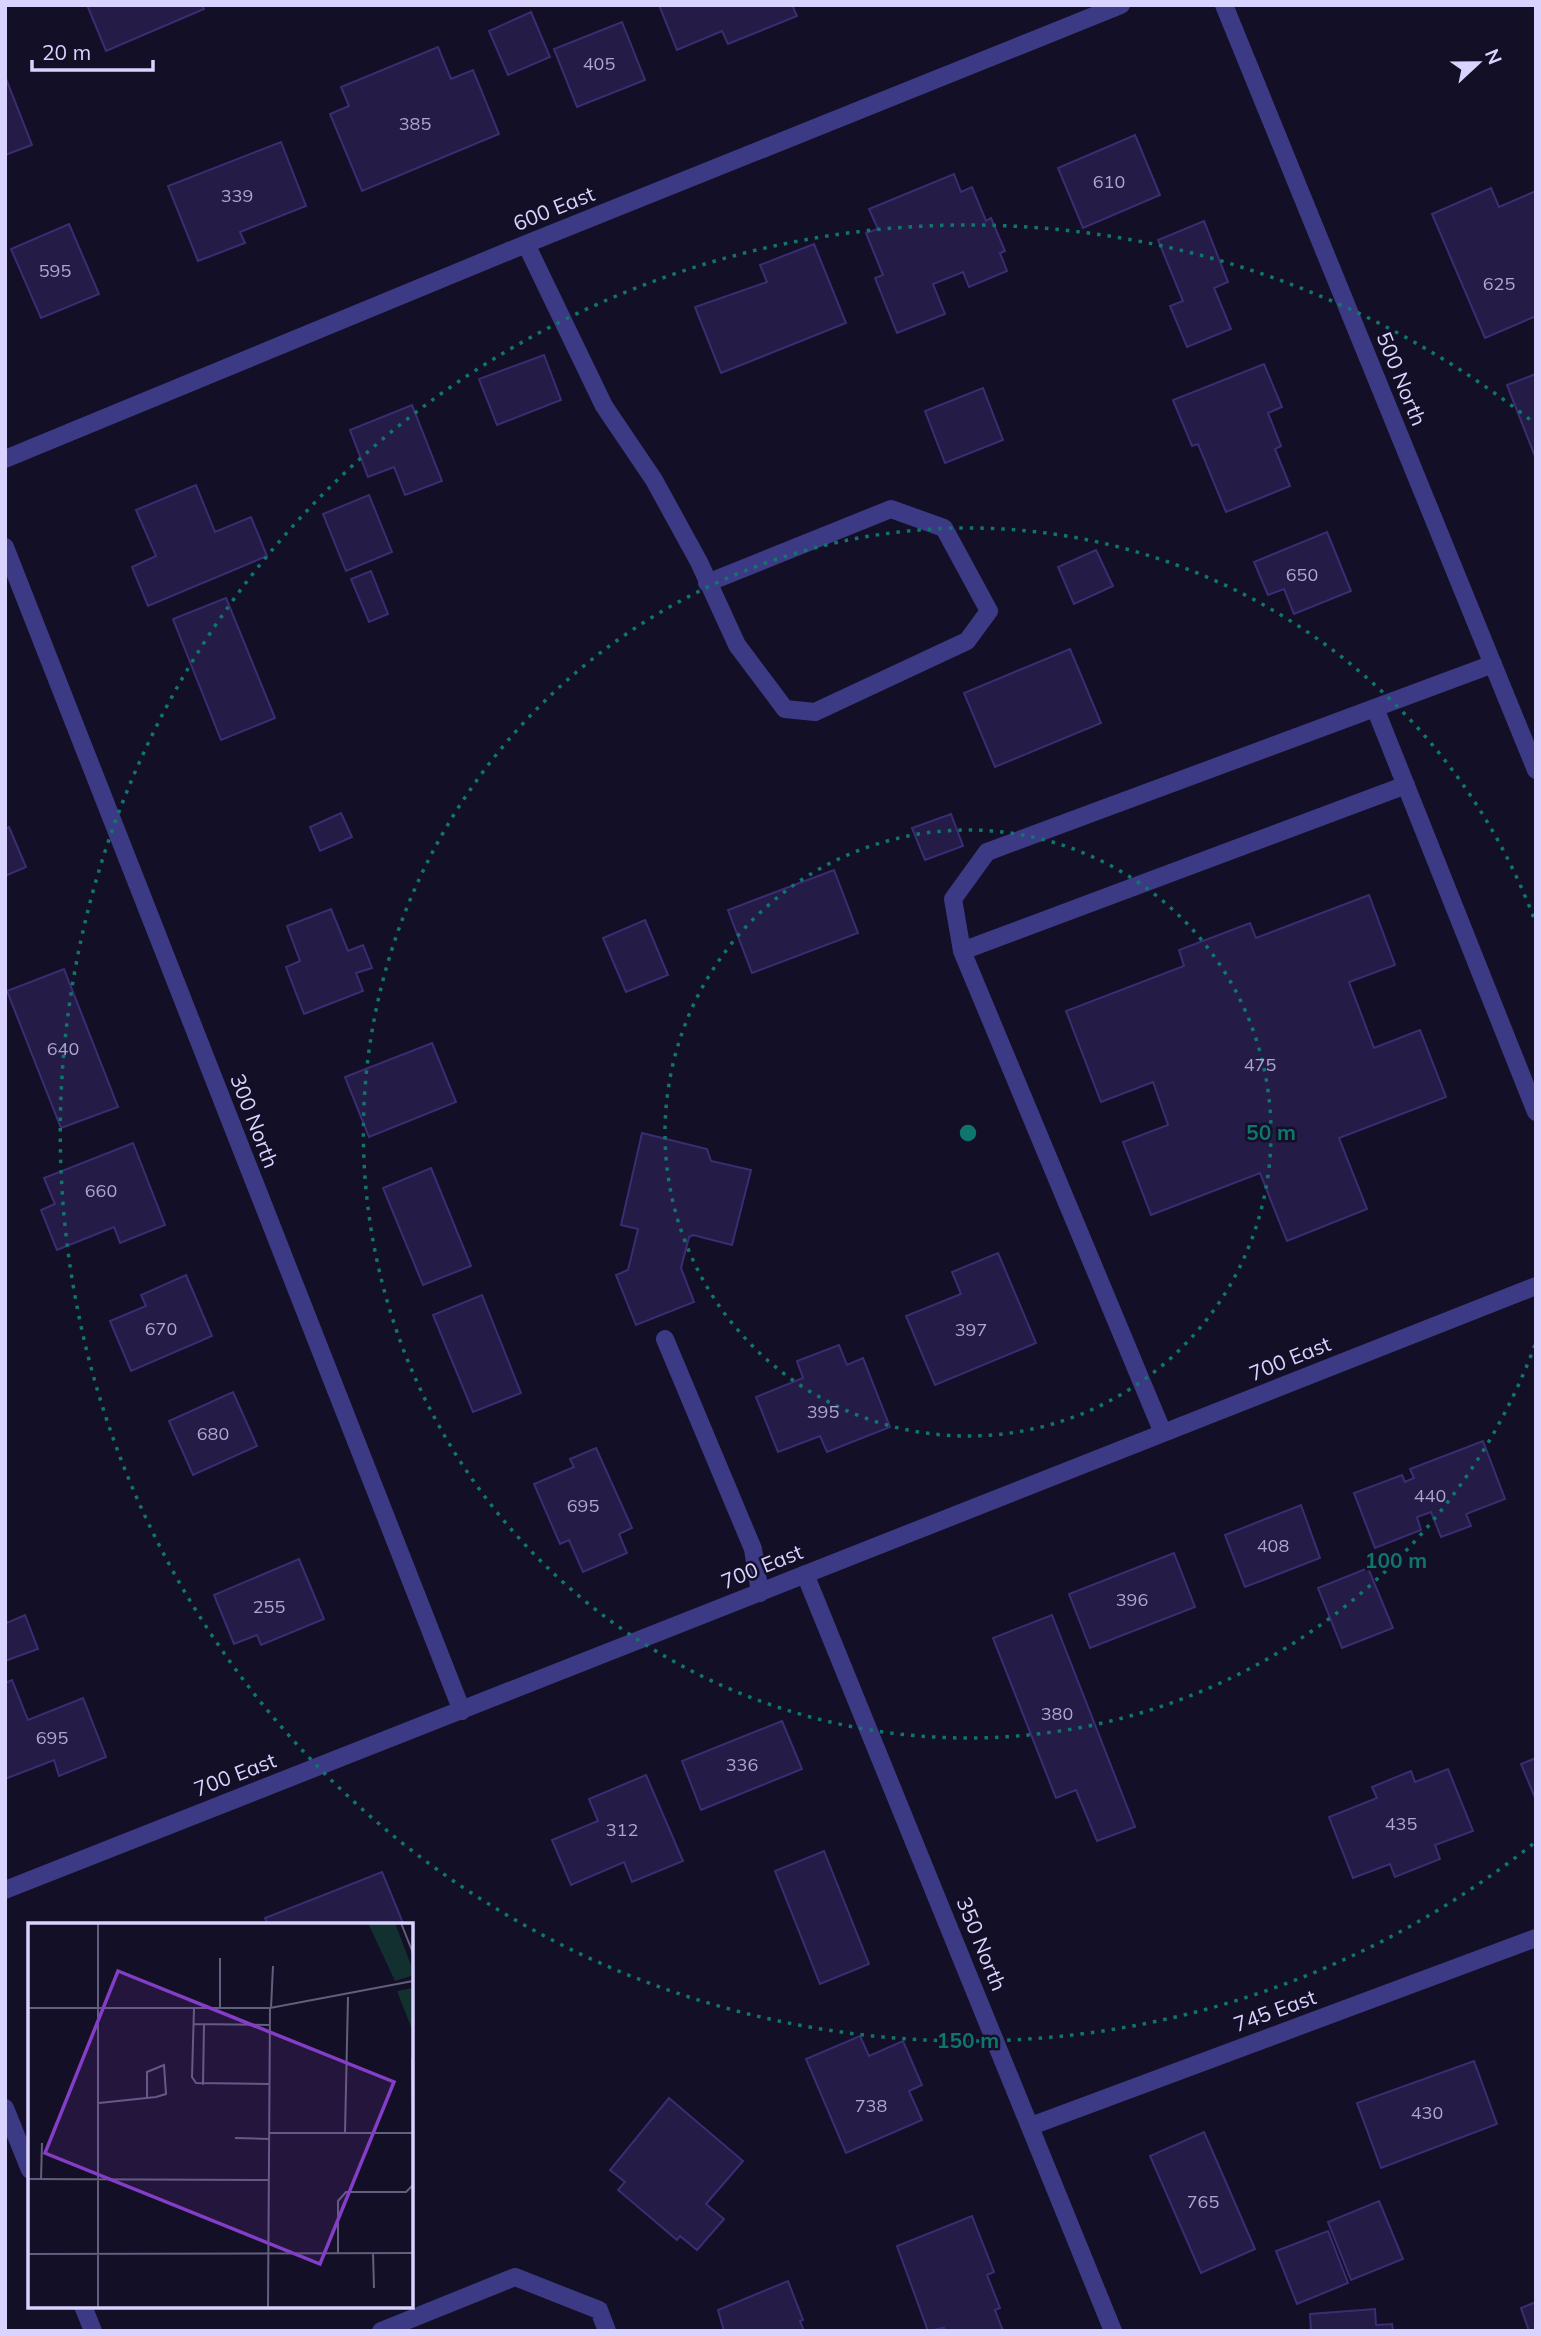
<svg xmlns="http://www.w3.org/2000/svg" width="1541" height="2336" font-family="Mulish,sans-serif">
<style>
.building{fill:#241b47;stroke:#3b2d73;stroke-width:2}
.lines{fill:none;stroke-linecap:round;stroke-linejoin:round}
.minor{stroke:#3d3a85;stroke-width:18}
.ring{fill:none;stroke:#0f766e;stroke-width:3.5;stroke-dasharray:3.5 7}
.labels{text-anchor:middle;stroke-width:5;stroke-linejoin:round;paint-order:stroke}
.number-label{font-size:18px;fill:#aca6d1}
.street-label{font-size:21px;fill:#d9d4ff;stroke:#130f26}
.inset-road{fill:none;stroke:#625e7d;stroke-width:2}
.view{fill:#843dc5;fill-opacity:0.15;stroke:#843dc5;stroke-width:3.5}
.inset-edge{fill:none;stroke:#d9d4ff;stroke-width:3.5}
.centre{fill:#0f766e;stroke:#130f26;stroke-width:3.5}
.ring-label{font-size:21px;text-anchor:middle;font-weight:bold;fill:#0f766e;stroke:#130f26;stroke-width:5;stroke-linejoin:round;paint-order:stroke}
</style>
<rect width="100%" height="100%" fill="#130f26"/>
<path class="building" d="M87,5H202L204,9L106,51Z
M659,5H792L797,16L728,44L722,31L677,50Z
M531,12L550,57L508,75L489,31Z
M622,22L645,80L577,107L554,49Z
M438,47L451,79L473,70L499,134L362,191L330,114L349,106L341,87Z
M5,76L32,145L5,155Z
M1135,135L1160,195L1083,228L1058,168Z
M281,142L306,206L240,232L245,243L198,261L168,186Z
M954,174L961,192L972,187L986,221L991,218L1005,251L1000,253L1007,271L969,287L963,272L933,284L945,314L897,333L875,278L883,275L866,233L878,229L869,209Z
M1491,188L1499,207L1536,191V316L1485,338L1432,214Z
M1204,221L1228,282L1214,288L1231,329L1187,347L1170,306L1183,301L1158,240Z
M69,224L99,294L41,318L11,249Z
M814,244L846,323L721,373L695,307L767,282L760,265Z
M544,355L561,400L497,425L479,379Z
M1264,364L1282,407L1268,413L1281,446L1275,449L1290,486L1226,512L1198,444L1192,446L1173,400Z
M1536,374V459L1507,385Z
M983,388L1003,440L945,463L925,411Z
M412,405L442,481L405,495L394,467L368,477L350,430Z
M196,485L215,532L251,517L267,556L148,606L132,567L156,556L136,510Z
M369,495L392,552L346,571L323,514Z
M1327,532L1351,591L1294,614L1284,589L1268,595L1254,562Z
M1096,550L1113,586L1074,604L1058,567Z
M371,571L388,614L369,622L351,579Z
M226,598L275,718L221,740L173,619Z
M1070,649L1101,723L995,767L964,693Z
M341,813L352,837L320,851L310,827Z
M951,814L963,846L925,860L912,828Z
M9,827L26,867L5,876V829Z
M834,870L858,933L752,973L728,910Z
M1369,895L1395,965L1349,982L1374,1048L1420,1030L1446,1097L1339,1138L1367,1209L1287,1241L1260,1173L1151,1215L1123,1142L1168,1125L1153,1082L1101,1102L1066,1011L1184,966L1179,950L1250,923L1256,938Z
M331,909L348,951L363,945L372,968L356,973L363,991L304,1014L286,967L300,961L287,926Z
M645,920L668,975L626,992L603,938Z
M64,969L118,1107L61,1128L7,991Z
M432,1043L456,1102L369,1137L345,1077Z
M642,1133L707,1149L711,1161L751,1170L732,1245L693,1235L689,1237L681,1268L694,1302L636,1325L616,1275L628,1270L638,1229L621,1225Z
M133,1143L165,1225L120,1243L114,1227L57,1250L41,1210L55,1204L44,1178Z
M431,1168L471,1266L423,1285L383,1188Z
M998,1253L1036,1343L935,1385L906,1316L961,1294L952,1272Z
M186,1275L212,1336L131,1371L110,1321L146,1306L141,1295Z
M482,1295L521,1393L473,1412L433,1315Z
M839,1345L847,1365L863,1358L890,1427L827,1452L820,1436L778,1452L756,1397L803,1378L797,1361Z
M233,1392L257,1446L193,1475L169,1421Z
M1483,1441L1505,1499L1466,1514L1471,1526L1441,1537L1431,1512L1417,1517L1421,1530L1375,1548L1354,1493L1402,1475L1405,1482L1414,1478L1410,1469Z
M596,1448L632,1528L619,1534L627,1553L583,1572L569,1540L560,1544L534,1484L574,1467L570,1459Z
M1301,1505L1320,1558L1245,1587L1225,1535Z
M1174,1553L1195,1607L1090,1648L1069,1594Z
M299,1559L324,1619L261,1645L257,1635L234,1644L214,1595Z
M1368,1568L1393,1628L1342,1648L1318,1588Z
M25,1615L38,1649L5,1661V1617L7,1623Z
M1052,1615L1135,1827L1097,1841L1076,1790L1056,1798L993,1638Z
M12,1680L28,1720L83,1698L106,1757L59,1776L54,1760L5,1779V1683Z
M782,1721L802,1769L701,1810L682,1761Z
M1536,1758V1800L1521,1764Z
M1448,1769L1473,1831L1435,1845L1440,1859L1395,1877L1390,1864L1353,1878L1329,1817L1377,1798L1372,1787L1411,1771L1415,1782Z
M646,1775L683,1861L632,1882L624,1862L571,1885L552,1840L598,1821L589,1799Z
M824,1851L869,1964L820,1984L775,1871Z
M382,1872L403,1923L268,1925L265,1918Z
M860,2036L869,2056L903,2041L922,2085L909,2091L922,2120L846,2153L806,2059Z
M1474,2061L1497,2124L1381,2168L1357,2103Z
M669,2098L743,2161L706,2204L724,2219L697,2250L680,2236L677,2240L618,2190L625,2182L610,2170Z
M1204,2132L1255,2249L1201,2273L1150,2156Z
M1379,2201L1403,2259L1351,2280L1328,2222Z
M972,2216L994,2272L987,2275L1000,2308L995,2310L1003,2331H945L944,2328L928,2331L897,2246Z
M1328,2231L1348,2283L1297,2304L1276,2251Z
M788,2281L803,2320L800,2321L804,2331H724L718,2310Z
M1536,2302V2331H1529L1521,2308Z
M1375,2309L1376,2325L1392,2324L1393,2331H1311L1310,2314Z"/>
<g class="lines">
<path class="minor" d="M1224,5L1536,770
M526,244L604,406L654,480L699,562L737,645L785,709L815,712L967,641L989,611L944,528L891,509L707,583
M5,459L526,244L1121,5
M5,547L462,1711
M1375,708L1536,1112
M962,951L1406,785
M665,1339L753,1549L760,1593
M1163,1433L962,951L953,899L987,852L1493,664
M805,1574L1113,2331
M5,1890L1536,1286
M5,2108L30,2170
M1031,2126L1536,1938
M83,2306L93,2331
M381,2331L515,2277L599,2310L607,2331"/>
</g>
<g class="ring">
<circle cx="968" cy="1133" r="303"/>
<path d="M1535 1345A605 605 0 1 1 1535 921"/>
<path d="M1533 1844A908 908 0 1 1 1533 422"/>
</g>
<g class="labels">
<g class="number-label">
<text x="599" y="70">405</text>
<text x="415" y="130">385</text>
<text x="1109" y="188">610</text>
<text x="237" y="202">339</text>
<text x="55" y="277">595</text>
<text x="1499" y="290">625</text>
<text x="1302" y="581">650</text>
<text x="63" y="1055">640</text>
<text x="1260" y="1071">475</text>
<text x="101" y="1197">660</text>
<text x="161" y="1335">670</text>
<text x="971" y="1336">397</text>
<text x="823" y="1418">395</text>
<text x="213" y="1440">680</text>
<text x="1430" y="1502">440</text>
<text x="583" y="1512">695</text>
<text x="1273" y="1552">408</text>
<text x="1132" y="1606">396</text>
<text x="269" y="1613">255</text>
<text x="1057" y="1720">380</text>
<text x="52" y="1744">695</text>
<text x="742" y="1771">336</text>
<text x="1401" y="1830">435</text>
<text x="622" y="1836">312</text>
<text x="871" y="2112">738</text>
<text x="1427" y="2119">430</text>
<text x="1203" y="2208">765</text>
</g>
<g class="street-label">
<text transform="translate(554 209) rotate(-22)" y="7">600 East</text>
<text transform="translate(1401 379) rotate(68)" y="7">500 North</text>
<text transform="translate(254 1121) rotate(69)" y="7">300 North</text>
<text transform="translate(1290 1359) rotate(-22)" y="7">700 East</text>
<text transform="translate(762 1567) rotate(-22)" y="7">700 East</text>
<text transform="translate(235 1775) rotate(-21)" y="7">700 East</text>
<text transform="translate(981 1944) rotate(68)" y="7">350 North</text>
<text transform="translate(1275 2011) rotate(-20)" y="7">745 East</text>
</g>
</g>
<g transform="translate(28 1923)">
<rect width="385" height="385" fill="#130f26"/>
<path d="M340,0H367L384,45L383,53L367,58ZM385,65V109L369,68Z" fill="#12302f"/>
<path class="inset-road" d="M373,0L385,30M0,85H242L385,58M166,85L164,154L168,160L241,161M192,85V35M243,85L245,43M166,101L242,102M384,136L385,182M175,162L176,101M71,180L128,174L138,171L136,142L119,149V174M241,210H385M317,210L320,74M207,215L241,216M0,256L241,257M13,256L14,220M310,330V278L318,269H378L385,262M345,330L346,365M0,331L385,330M70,385V0M240,385L242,85"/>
<path class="view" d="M90,48L366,159L292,341L17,230Z"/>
<rect width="385" height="385" class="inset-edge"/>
</g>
<circle cx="968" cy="1133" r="10" class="centre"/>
<g class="ring-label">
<text x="1271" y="1140">50 m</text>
<text x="1396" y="1568">100 m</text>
<text x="968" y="2048">150 m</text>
</g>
<rect width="1541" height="2336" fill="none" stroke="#d9d4ff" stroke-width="14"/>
<g transform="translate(1478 63) rotate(68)" stroke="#130f26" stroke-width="5" paint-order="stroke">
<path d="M0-5L12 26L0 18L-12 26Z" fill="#d9d4ff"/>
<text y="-10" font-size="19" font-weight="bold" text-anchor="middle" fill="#d9d4ff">N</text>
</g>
<path d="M32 60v10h121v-10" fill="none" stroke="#d9d4ff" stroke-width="3.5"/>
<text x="42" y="60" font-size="21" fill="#d9d4ff" stroke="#130f26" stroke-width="5" paint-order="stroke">20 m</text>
</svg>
